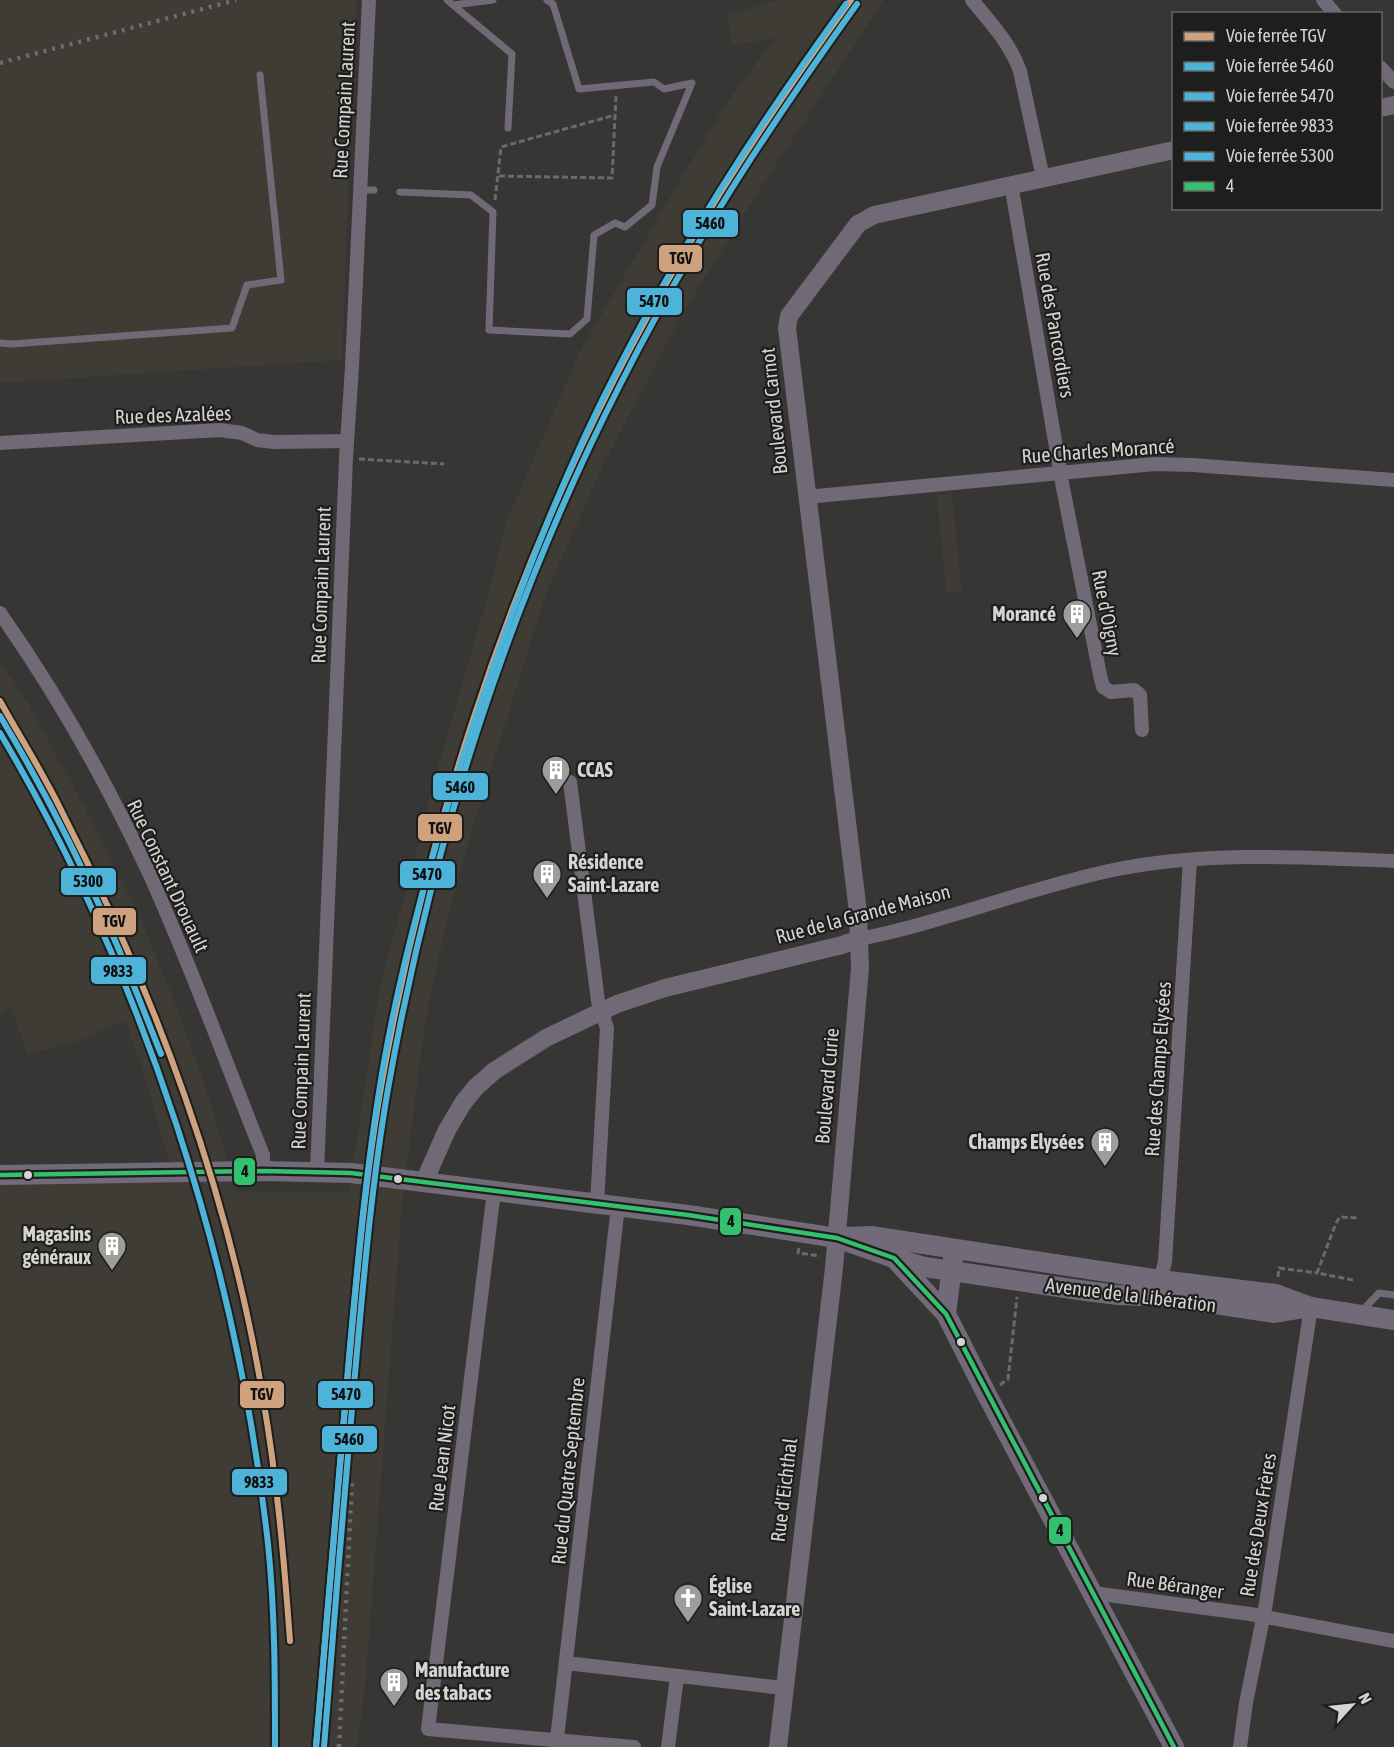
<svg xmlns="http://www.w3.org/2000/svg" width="1394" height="1747" font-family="'Asap Condensed',sans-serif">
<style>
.built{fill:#3e3c34}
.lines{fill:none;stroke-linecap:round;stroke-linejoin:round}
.path{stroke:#6c6870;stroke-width:3;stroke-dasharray:6 3;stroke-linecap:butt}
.service{stroke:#716976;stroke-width:7}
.minor{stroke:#716976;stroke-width:14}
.tertiary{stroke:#716976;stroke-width:18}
.secondary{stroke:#726a79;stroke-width:20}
.rail{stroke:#6f6b71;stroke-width:4.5;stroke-dasharray:3 6;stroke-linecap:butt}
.bus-1-casing{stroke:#1e1e1d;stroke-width:9}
.bus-1{stroke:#33c06f;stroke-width:4.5}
.rail-1-casing{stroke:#1e1e1d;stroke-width:10}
.rail-2-casing{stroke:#1e1e1d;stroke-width:10}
.rail-3-casing{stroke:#1e1e1d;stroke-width:10}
.rail-4-casing{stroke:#1e1e1d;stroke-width:10}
.rail-5-casing{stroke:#1e1e1d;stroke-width:10}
.rail-1{stroke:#cea27f;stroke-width:6}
.rail-2{stroke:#4db3d9;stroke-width:6}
.rail-3{stroke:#4db3d9;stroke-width:6}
.rail-4{stroke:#4db3d9;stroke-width:6}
.rail-5{stroke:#4db3d9;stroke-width:6}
.bus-dot{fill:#d4d4d2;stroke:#1e1e1d;stroke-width:2}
.labels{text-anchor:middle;stroke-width:4.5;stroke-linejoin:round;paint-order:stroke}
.street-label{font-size:20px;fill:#d4d4d2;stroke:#1e1e1d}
.poi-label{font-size:20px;font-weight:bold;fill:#d4d4d2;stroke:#1e1e1d;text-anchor:start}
.line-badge{stroke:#1e1e1d;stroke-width:2}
.pale-badge-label{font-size:16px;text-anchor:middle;font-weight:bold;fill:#111}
</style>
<rect width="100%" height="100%" fill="#363635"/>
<path class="built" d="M0,0H356L342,360L0,383Z
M780,0H884L754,198L681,317L604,463L547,591L469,838L447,922L430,995L420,1059L402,1205L365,1687L357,1747H0V1175L172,1172L144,1074L125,1021L69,1044L60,1045L28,1055L11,1008L0,1014V661L27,701L96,829L142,922L177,1008L205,1086L237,1192L349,1191L379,992L438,767L489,591L505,525L579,353L686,170L733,94L776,37L733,46L726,15Z
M952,494L962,592L946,593L937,495Z"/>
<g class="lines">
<path class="path" d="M499,176L612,178L616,96
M495,200L501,147L615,115
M359,459L444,464
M799,1248L798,1253L820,1256
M1278,1277L1279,1268L1317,1273
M1353,1280L1317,1273L1336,1223L1340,1217L1359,1218
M1000,1385L1008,1379L1017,1297"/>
<path class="service" d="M447,0L453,5L493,0
M453,5L512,54L508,128
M360,190H374
M400,192L471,195L493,212L489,330L570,334L587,319L594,235L615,223L625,227L652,205L657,167L692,83L664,89L654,82L579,89L553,4L547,0
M0,343L12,344L232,328L247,285L281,280L260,75
M1362,1311L1379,1293L1394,1295"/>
<path class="minor" d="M972,0C990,22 1010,43 1020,71L1043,178
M1323,0L1335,14
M1380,67L1394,82
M1011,184L1063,488L1100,675L1103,687L1111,692L1134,690L1140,695L1142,730
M0,443L220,430L242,433L257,440L274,442L347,441
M806,497L1155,464L1193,465L1394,480
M0,613C57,694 107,783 149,873C191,965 225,1061 263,1155V1171
M570,782L598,1001L607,1028L597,1203
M859,939C945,922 1028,888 1113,870C1206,851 1301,857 1394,861
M317,1172L346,458L352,367L369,0
M494,1191L428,1729L634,1747
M1160,1280L1165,1262L1190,860
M1093,1593L1250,1614L1394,1641
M566,1663L783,1688
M557,1739L618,1206
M668,1747L677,1677
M1240,1747L1246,1703L1266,1603L1311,1307"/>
<path class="tertiary" d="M1380,108L1394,105
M424,1182L447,1130L463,1103L476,1087L494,1071L546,1038L617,1004L665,988L842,945L859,939
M778,1747L834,1268L860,968L858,912L787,328L789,316L858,224L874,215L1174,150"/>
<path class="secondary" d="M0,1175L263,1171L351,1173L688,1215L837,1238L894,1258L925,1267L1079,1290L1118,1295L1168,1297L1274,1313L1311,1307
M846,1237L871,1236L1160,1280L1276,1294L1311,1307L1394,1320
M894,1258L946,1314L987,1395L1174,1747
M946,1314L953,1258"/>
<path class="rail" d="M0,63L236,0
M339,1747L352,1481"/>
<g class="bus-1-casing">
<path id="bus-1" d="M0,1175L263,1171L351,1173L688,1215L837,1238L894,1258L946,1314L1174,1747"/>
</g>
<use href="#bus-1" class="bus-1"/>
<g class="rail-1-casing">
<path id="rail-1" d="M0,701C20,737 43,773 61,810C155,993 230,1195 263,1398C277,1479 284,1559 290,1641
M316,1747C326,1626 336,1505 347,1384C356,1285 364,1185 381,1087C424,843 501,601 614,380C682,246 763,121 851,0"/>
</g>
<g class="rail-2-casing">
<path id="rail-2" d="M324,1747C333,1626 344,1506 354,1385C363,1286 371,1187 388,1089C431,846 508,604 621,383C688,250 770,125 857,4"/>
</g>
<g class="rail-3-casing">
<path id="rail-3" d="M316,1747C326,1617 337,1487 349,1357C358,1259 367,1159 384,1062C406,939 441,820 481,702C520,588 563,474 619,367C684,240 762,120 846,4"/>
</g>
<g class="rail-4-casing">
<path id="rail-4" d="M0,733C144,976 237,1264 268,1544C275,1611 275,1679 275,1747"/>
</g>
<g class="rail-5-casing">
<path id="rail-5" d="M0,716C41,784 77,854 109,927C128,969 144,1012 161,1054"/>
</g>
<use href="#rail-1" class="rail-1"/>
<use href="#rail-2" class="rail-2"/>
<use href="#rail-3" class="rail-3"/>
<use href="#rail-4" class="rail-4"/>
<use href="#rail-5" class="rail-5"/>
</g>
<defs>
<g id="building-pin" transform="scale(1.5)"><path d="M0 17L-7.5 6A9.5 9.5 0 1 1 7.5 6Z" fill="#9d9d9b" stroke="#1e1e1d"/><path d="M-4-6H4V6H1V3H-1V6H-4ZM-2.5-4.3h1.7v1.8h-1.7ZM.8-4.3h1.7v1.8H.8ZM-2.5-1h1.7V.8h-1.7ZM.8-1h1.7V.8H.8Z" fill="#fff"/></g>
<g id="church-pin" transform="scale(1.5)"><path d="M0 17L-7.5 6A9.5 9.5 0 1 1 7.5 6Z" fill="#9d9d9b" stroke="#1e1e1d"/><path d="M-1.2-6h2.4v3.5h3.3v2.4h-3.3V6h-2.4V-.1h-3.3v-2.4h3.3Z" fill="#fff"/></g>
</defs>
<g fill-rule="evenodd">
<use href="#building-pin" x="1077" y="614"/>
<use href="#building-pin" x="556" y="770"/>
<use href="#building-pin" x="547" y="874"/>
<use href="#building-pin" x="1105" y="1142"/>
<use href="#building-pin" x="112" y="1246"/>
<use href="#church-pin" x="688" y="1598"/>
<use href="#building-pin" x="394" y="1682"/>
</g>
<g class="bus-dot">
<circle cx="28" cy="1175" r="5"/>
<circle cx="398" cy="1179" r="5"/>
<circle cx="961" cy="1342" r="5"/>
<circle cx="1043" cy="1498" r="5"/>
</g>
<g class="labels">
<g class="street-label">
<text transform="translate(344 100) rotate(-87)" y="7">Rue Compain Laurent</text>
<text transform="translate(1055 325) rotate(80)" y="7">Rue des Pancordiers</text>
<text transform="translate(774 411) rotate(-96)" y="7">Boulevard Carnot</text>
<text transform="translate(173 415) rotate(-2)" y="7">Rue des Azalées</text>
<text transform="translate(1098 451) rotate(-4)" y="7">Rue Charles Morancé</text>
<text transform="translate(321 585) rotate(-88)" y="7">Rue Compain Laurent</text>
<text transform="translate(1107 613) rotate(79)" y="7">Rue d'Oigny</text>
<text transform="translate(168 876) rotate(65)" y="7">Rue Constant Drouault</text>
<text transform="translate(863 914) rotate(-15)" y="7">Rue de la Grande Maison</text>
<text transform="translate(1158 1069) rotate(-86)" y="7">Rue des Champs Elysées</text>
<text transform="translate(301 1071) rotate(-88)" y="7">Rue Compain Laurent</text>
<text transform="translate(827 1086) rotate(-85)" y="7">Boulevard Curie</text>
<text transform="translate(1131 1295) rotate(7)" y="7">Avenue de la Libération</text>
<text transform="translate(442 1458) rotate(-83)" y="7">Rue Jean Nicot</text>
<text transform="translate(568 1471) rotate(-84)" y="7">Rue du Quatre Septembre</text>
<text transform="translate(784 1490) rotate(-83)" y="7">Rue d'Eichthal</text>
<text transform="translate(1258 1525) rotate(-81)" y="7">Rue des Deux Frères</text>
<text transform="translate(1175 1585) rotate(8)" y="7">Rue Béranger</text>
</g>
<g class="poi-label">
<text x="1056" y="621" text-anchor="end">Morancé</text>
<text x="577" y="777">CCAS</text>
<text x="568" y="869">Résidence<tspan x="568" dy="23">Saint-Lazare</tspan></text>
<text x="1084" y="1149" text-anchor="end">Champs Elysées</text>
<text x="91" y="1241" text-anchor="end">Magasins<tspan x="91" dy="23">généraux</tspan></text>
<text x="709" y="1593">Église<tspan x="709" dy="23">Saint-Lazare</tspan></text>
<text x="415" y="1677">Manufacture<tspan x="415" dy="23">des tabacs</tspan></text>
</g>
</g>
<g class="line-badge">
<rect x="682" y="209" width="57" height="29" rx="6" fill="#4db3d9"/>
<rect x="658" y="244" width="45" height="29" rx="6" fill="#cea27f"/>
<rect x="626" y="287" width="57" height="29" rx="6" fill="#4db3d9"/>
<rect x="432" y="772" width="57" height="29" rx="6" fill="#4db3d9"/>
<rect x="417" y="813" width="46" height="29" rx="6" fill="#cea27f"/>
<rect x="399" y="860" width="57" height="29" rx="6" fill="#4db3d9"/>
<rect x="60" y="867" width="57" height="29" rx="6" fill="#4db3d9"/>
<rect x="92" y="907" width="45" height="29" rx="6" fill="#cea27f"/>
<rect x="90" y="956" width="57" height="29" rx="6" fill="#4db3d9"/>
<rect x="233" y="1157" width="23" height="29" rx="6" fill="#33c06f"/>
<rect x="719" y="1207" width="23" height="29" rx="6" fill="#33c06f"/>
<rect x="239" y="1380" width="46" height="29" rx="6" fill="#cea27f"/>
<rect x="317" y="1380" width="57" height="29" rx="6" fill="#4db3d9"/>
<rect x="321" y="1425" width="57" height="28" rx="6" fill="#4db3d9"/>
<rect x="231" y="1468" width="57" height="28" rx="6" fill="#4db3d9"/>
<rect x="1048" y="1516" width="24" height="29" rx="6" fill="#33c06f"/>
</g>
<g class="pale-badge-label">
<text x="710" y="229">5460</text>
<text x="681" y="264">TGV</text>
<text x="654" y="307">5470</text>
<text x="460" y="793">5460</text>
<text x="440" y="834">TGV</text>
<text x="427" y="880">5470</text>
<text x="88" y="887">5300</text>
<text x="114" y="927">TGV</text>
<text x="118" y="977">9833</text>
<text x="245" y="1177">4</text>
<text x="731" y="1227">4</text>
<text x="262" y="1400">TGV</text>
<text x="346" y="1400">5470</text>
<text x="349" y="1445">5460</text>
<text x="259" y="1488">9833</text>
<text x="1060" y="1536">4</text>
</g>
<rect x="1172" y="12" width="210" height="198" fill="#1e1e1d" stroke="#676765" stroke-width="1.5"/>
<rect x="1184" y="32" width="30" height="9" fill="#cea27f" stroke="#676765" stroke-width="1.5"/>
<text x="1226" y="42" font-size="18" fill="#d4d4d2">Voie ferrée TGV</text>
<rect x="1184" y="62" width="30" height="9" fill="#4db3d9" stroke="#676765" stroke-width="1.5"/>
<text x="1226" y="72" font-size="18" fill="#d4d4d2">Voie ferrée 5460</text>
<rect x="1184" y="92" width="30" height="9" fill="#4db3d9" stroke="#676765" stroke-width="1.5"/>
<text x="1226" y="102" font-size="18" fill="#d4d4d2">Voie ferrée 5470</text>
<rect x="1184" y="122" width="30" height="9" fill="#4db3d9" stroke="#676765" stroke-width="1.5"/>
<text x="1226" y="132" font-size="18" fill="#d4d4d2">Voie ferrée 9833</text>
<rect x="1184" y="152" width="30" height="9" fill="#4db3d9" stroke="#676765" stroke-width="1.5"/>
<text x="1226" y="162" font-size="18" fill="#d4d4d2">Voie ferrée 5300</text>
<rect x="1184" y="182" width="30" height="9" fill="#33c06f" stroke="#676765" stroke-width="1.5"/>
<text x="1226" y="192" font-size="18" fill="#d4d4d2">4</text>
<g transform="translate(1352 1705) rotate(63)" stroke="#1e1e1d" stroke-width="4.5" paint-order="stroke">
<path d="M0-4.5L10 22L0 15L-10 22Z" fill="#d4d4d2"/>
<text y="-9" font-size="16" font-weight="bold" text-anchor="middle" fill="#d4d4d2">N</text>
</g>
</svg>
